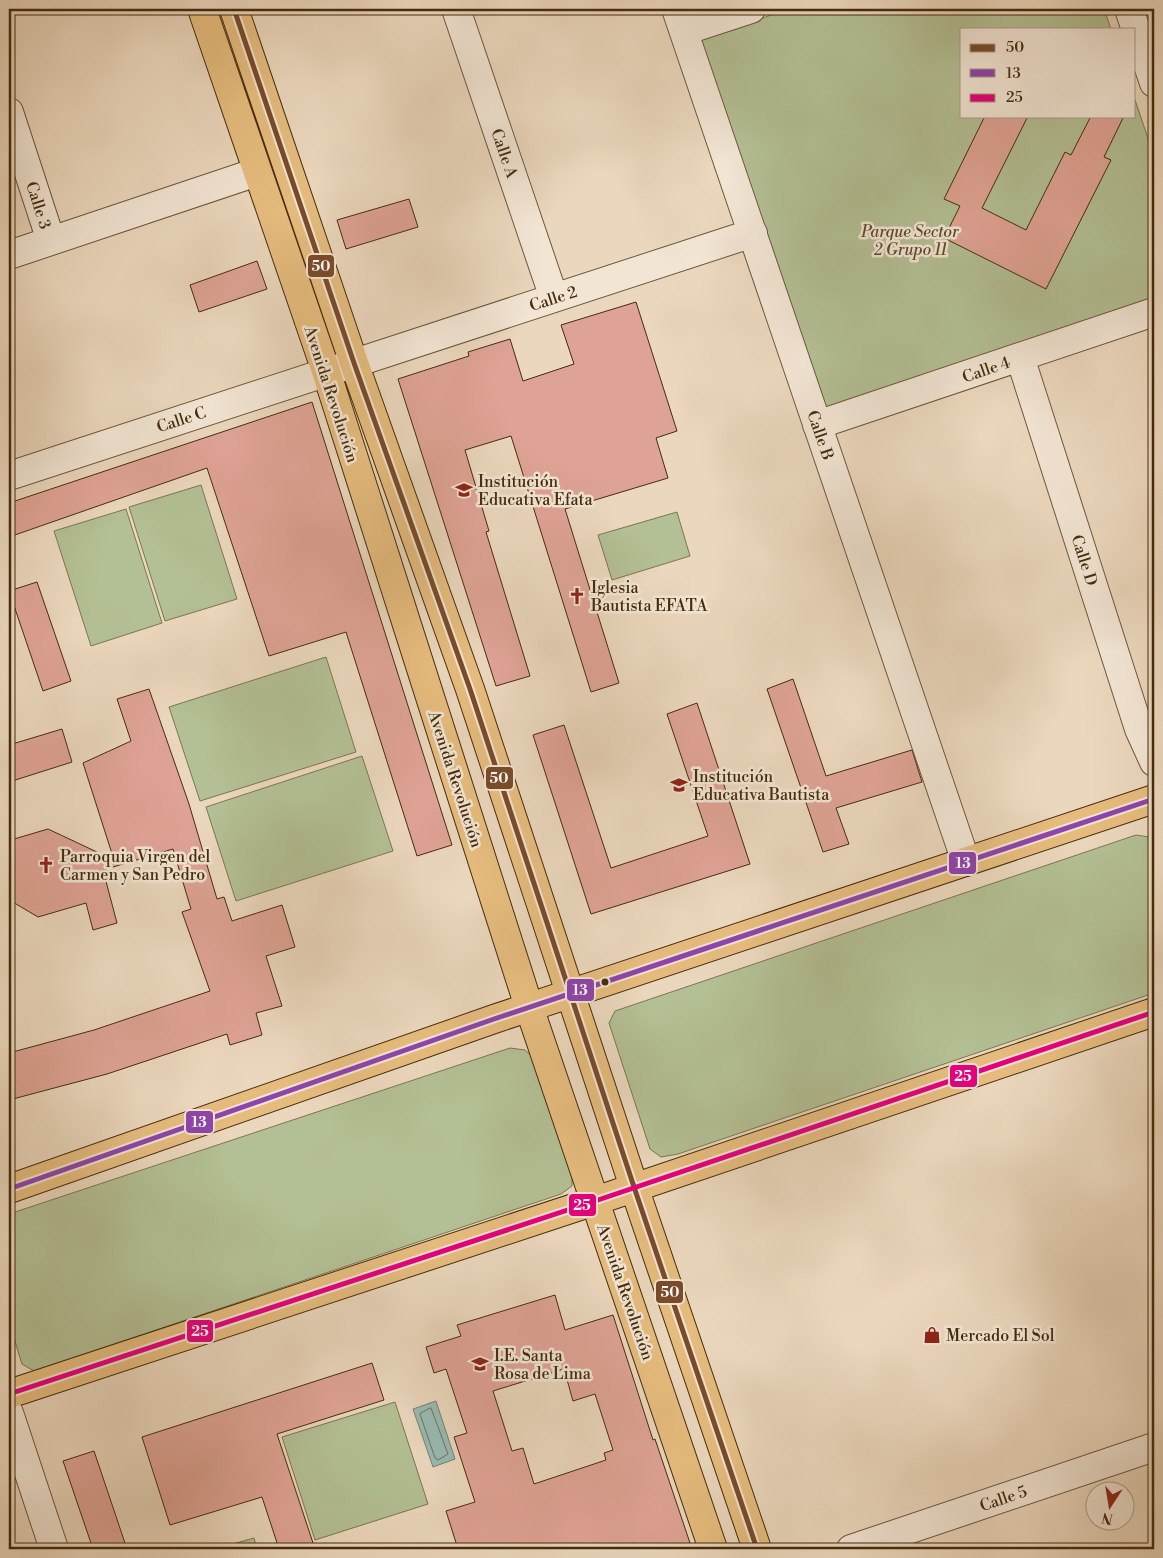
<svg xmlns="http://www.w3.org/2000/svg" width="1163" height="1558" font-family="'Libre Bodoni',serif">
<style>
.green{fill:#b3bf94;stroke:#7c7650}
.water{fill:#98bab2;stroke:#768170}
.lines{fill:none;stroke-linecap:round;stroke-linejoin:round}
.shore{stroke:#6e735f;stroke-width:1}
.building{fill:#dfa395;stroke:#442c0c;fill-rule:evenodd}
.minor-casing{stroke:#6e5738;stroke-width:30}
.major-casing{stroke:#442c0c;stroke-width:30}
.minor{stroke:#f2e5d4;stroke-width:28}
.major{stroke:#e6bc7e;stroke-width:28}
.bus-1-casing{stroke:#f2e5d4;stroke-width:9}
.bus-2-casing{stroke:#f2e5d4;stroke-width:9}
.bus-3-casing{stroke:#f2e5d4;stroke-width:9}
.bus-1{stroke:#7a4b2a;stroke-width:5}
.bus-2{stroke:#8e44ad;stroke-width:5}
.bus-3{stroke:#e5007d;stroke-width:5}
.bus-dot{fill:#442c0c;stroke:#f2e5d4;stroke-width:2}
.labels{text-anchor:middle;stroke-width:5;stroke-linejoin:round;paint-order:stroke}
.street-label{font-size:16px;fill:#442c0c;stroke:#f2e5d4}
.park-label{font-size:16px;font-style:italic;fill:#5a4927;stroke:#f2e5d4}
.poi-label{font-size:16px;fill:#442c0c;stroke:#f2e5d4;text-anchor:start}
.line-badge{stroke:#f2e5d4;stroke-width:2}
.badge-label{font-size:14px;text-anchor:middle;font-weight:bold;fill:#fff}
</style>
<rect width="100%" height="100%" fill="#ebd7bd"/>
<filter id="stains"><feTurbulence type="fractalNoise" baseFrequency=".004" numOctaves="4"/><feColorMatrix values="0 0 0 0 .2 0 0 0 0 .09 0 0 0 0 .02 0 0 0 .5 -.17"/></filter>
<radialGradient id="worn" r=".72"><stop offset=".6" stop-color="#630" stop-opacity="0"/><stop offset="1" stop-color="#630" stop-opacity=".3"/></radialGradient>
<path class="green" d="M789,9H1104L1111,29H962V116H1134V97L1154,156V300L825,410L698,40Z
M201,485L237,599L165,621L129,507Z
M126,509L162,623L91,646L54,531Z
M677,512L690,556L612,580L598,535Z
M326,657L356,752L200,801L169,707Z
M362,756L393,851L236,901L206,807Z
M1136,835L1149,837L1154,841V993L678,1154L661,1157L650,1149L609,1023L615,1011Z
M510,1048L525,1050L537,1061L572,1171V1186L561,1194L34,1371L22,1364L9,1322V1214Z
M395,1402L428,1504L315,1540L282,1437Z
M254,1538L257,1549H215Z"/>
<path class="water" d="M436,1401L455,1459L433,1467L413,1409Z"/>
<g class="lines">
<path class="shore" d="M431,1408L448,1454L438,1460L435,1458L420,1414Z"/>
</g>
<path class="building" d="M985,116H1028L982,208L1026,230L1065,152L1071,155L1091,116H1124L1104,157L1111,160L1046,289L944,238L960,206L944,199Z
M409,199L418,227L346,249L337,220Z
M257,261L267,289L199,312L190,285Z
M636,302L677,431L656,438L668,478L565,509L619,683L591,692L511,436L465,450L489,531L486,532L530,676L496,686L398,379L469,356L468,352L510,339L523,381L574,364L561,325Z
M312,402L452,845L417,856L346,632L269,656L207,468L9,537V503Z
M37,582L71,681L43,691L9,591Z
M793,679L826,776L912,750L922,782L836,808L849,844L823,852L767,689Z
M149,689L189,804L217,899L224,897L232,921L282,905L295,947L266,956L282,1006L256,1013L262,1035L230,1045L227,1034L107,1074L9,1100V1053L94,1030L210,991L182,912L191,909L173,849L103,870L117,923L93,930L86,903L38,917L11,901L9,895V853L14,839L48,829L114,860L83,763L131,741L117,699Z
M697,703L750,864L591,914L533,735L564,725L611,868L708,836L667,714Z
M62,729L72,762L9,782V745Z
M555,1295L565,1330L613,1315L653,1440L655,1439L692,1549H636L634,1543L613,1549H458L446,1511L475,1502L454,1437L467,1433L446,1369L434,1373L426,1347L461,1336L457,1325ZM564,1369L573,1401L595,1394L613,1450L604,1453L606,1460L534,1484L523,1448L512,1451L493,1391Z
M372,1363L384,1400L277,1434L315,1549H279L262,1497L170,1525L142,1437Z
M94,1451L127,1549H93L63,1461Z"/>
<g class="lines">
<g class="minor-casing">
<path id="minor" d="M456,9L554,298
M676,9L966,862
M1129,9L1154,83
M684,31L751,9
M9,112L51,241
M9,255L257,172
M1020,357L1139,729L1154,762
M817,425L1154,312
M9,476L753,233
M9,1413L54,1549
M851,1549L1154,1447"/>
</g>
<g class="major-casing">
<path id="major" d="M202,9L326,371L529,1007L713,1549
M234,9L354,363L470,689L634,1187L757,1549
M9,1189L494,1019L1154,799
M9,1394L595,1201L1154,1012"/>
</g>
<use href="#minor" class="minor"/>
<use href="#major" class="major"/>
<g class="bus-1-casing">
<path id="bus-1" d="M234,9L354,363L470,689L634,1187L757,1549"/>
</g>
<g class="bus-2-casing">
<path id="bus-2" d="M9,1189L494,1019L1154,799"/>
</g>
<g class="bus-3-casing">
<path id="bus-3" d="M9,1394L595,1201L1154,1012"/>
</g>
<use href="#bus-1" class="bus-1"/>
<use href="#bus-2" class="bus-2"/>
<use href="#bus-3" class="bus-3"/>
</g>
<defs>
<g id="school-bare" transform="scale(1.35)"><path d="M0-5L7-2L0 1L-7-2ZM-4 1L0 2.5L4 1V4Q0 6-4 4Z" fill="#8f2418" stroke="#f2e5d4" stroke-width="2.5" paint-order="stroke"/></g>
<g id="church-bare" transform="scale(1.35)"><path d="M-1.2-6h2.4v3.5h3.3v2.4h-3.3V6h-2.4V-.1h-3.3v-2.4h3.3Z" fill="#8f2418" stroke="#f2e5d4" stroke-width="2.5" paint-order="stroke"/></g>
<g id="shop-bare" transform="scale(1.35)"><path d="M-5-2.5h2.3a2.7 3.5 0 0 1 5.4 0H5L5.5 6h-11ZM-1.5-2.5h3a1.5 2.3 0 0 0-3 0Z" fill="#8f2418" stroke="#f2e5d4" stroke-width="2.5" paint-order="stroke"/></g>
</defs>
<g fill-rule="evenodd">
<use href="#school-bare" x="464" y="490"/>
<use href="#church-bare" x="577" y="596"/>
<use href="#school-bare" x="679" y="785"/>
<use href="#church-bare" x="46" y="865"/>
<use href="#shop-bare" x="932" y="1335"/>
<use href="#school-bare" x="480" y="1364"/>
</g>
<circle class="bus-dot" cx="605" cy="982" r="4.5"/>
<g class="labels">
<g class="street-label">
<text transform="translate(505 153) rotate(71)" y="6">Calle A</text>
<text transform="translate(39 205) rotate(72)" y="6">Calle 3</text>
<text transform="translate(553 298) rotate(-18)" y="6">Calle 2</text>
<text transform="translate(986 369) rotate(-19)" y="6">Calle 4</text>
<text transform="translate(332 394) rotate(72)" y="6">Avenida Revolución</text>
<text transform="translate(181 419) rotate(-18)" y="6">Calle C</text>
<text transform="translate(821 435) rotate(71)" y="6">Calle B</text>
<text transform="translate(1085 560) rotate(72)" y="6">Calle D</text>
<text transform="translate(456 779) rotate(72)" y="6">Avenida Revolución</text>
<text transform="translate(626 1292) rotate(71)" y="6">Avenida Revolución</text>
<text transform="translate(1003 1498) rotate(-19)" y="6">Calle 5</text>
</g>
<g class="park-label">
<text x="910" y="237">Parque Sector<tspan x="910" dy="18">2 Grupo 11</tspan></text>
</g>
<g class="poi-label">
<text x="478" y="487">Institución<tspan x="478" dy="18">Educativa Efata</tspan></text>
<text x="591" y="593">Iglesia<tspan x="591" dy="18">Bautista EFATA</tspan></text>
<text x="693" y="782">Institución<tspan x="693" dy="18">Educativa Bautista</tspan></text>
<text x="60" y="862">Parroquia Virgen del<tspan x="60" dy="18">Carmen y San Pedro</tspan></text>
<text x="946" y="1341">Mercado El Sol</text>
<text x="494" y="1361">I.E. Santa<tspan x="494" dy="18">Rosa de Lima</tspan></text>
</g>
</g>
<g class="line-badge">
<rect x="307" y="254" width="28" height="24" rx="5" fill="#7a4b2a"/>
<rect x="485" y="766" width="29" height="24" rx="5" fill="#7a4b2a"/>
<rect x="948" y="851" width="29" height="24" rx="5" fill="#8e44ad"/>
<rect x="566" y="978" width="29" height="24" rx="5" fill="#8e44ad"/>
<rect x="949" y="1064" width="29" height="24" rx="5" fill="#e5007d"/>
<rect x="185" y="1110" width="29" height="24" rx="5" fill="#8e44ad"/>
<rect x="568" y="1193" width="29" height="24" rx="5" fill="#e5007d"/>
<rect x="655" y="1280" width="29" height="24" rx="5" fill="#7a4b2a"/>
<rect x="186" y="1319" width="28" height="24" rx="5" fill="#e5007d"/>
</g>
<g class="badge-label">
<text x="321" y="271">50</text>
<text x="499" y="783">50</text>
<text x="963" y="868">13</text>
<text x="580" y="995">13</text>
<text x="963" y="1081">25</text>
<text x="199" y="1127">13</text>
<text x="582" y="1210">25</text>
<text x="670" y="1297">50</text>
<text x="200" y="1336">25</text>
</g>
<rect width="1163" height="1558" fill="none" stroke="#ebd7bd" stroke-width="30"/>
<rect x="10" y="10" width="1143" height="1538" fill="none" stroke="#442c0c" stroke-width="2.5"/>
<rect x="15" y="15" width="1133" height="1528" fill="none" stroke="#442c0c"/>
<rect x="960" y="28" width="175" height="90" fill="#f2e5d4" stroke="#ac9b84"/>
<rect x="970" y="44" width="25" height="8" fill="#7a4b2a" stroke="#ac9b84"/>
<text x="1006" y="52" font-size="15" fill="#442c0c">50</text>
<rect x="970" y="69" width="25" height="8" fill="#8e44ad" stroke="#ac9b84"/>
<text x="1006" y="78" font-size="15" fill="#442c0c">13</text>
<rect x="970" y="94" width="25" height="8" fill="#e5007d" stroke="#ac9b84"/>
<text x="1006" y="102" font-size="15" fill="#442c0c">25</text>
<g transform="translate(1110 1506) rotate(192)"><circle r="24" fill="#f2e5d4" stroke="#ac9b84"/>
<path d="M0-4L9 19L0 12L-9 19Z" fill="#8f2418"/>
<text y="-8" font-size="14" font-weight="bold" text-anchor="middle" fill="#442c0c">N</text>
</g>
<rect width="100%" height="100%" filter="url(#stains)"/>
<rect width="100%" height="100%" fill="url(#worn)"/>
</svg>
